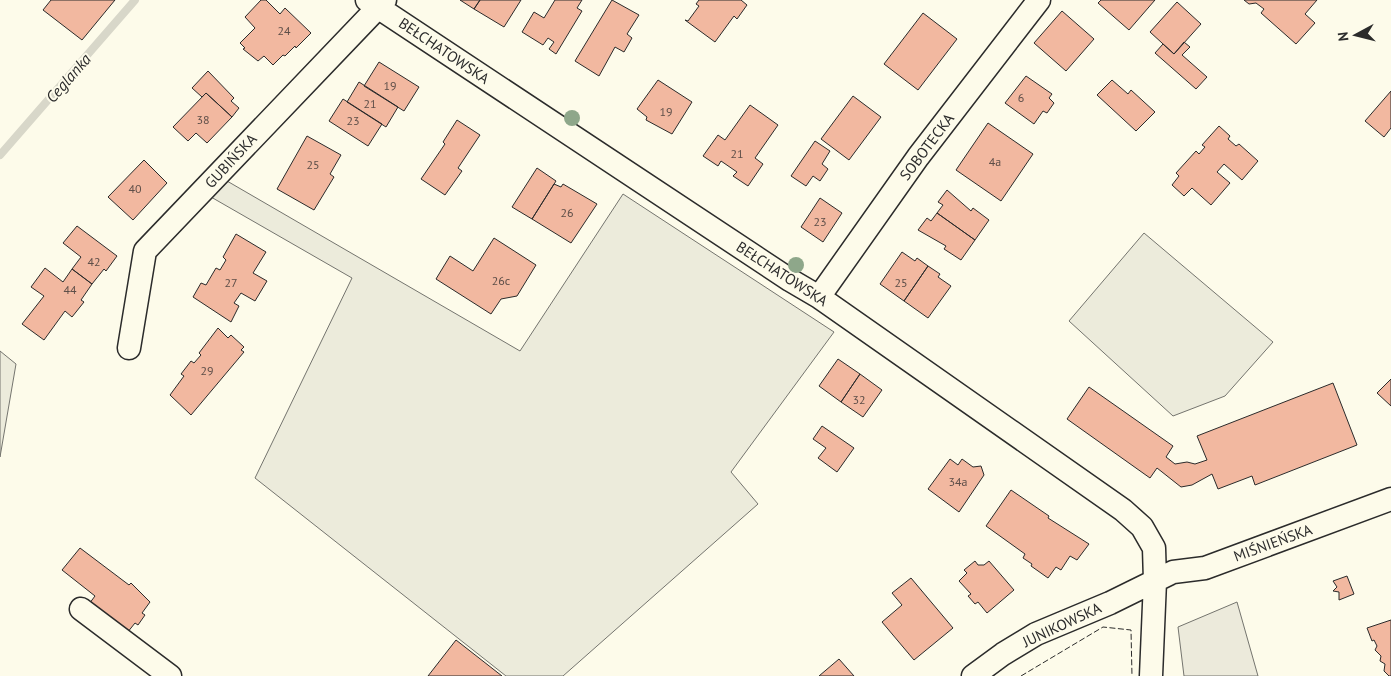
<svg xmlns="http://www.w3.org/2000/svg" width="1391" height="676" font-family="'PT Sans',sans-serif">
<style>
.green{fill:#ecebdb;stroke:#74746e}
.parking{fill:#eceadb;stroke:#74746e}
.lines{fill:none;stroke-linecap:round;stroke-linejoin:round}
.stream{stroke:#d8d7c9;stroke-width:8}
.building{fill:#f2b8a0;stroke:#2b2b2b}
.minor-casing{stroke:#2b2b2b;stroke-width:25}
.minor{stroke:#fdfbea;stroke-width:22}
.fence{stroke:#2b2b2b;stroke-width:1;stroke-dasharray:6 2.5;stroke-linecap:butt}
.tree{fill:#8ea78a}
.labels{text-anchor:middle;stroke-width:4;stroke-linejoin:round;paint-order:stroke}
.number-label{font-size:12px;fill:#5d4e48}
.street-label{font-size:15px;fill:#2b2b2b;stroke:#fdfbea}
.water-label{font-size:16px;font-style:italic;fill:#2b2b2b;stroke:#fdfbea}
</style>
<rect width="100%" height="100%" fill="#fdfbea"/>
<path class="green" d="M227,181L520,351L623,194L834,332L731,472L758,504L563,676H506L255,478L352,278L211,197Z
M1144,233L1273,342L1225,396L1173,416L1069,321Z
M0,351L16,364L0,457Z"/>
<path class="parking" d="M1237,602L1258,676H1184L1178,627Z"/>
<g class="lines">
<path class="stream" d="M0,155L135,0"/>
</g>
<path class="building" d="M51,0H115L82,40L43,10Z
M261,0H266L280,14L285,8L311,33L296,48L295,46L285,56L283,55L273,65L264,56L258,61L243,49L245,48L240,43L255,28L245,17Z
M460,0H480L474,9Z
M480,0H521L504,27L474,9Z
M555,0H582L577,8L582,11L556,54L549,49L554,42L548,38L543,45L522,32L534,12L544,18Z
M612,0L639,15L627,34L632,38L624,52L615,47L599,76L575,61Z
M699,0H741L747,5L737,19L734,16L715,42L685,20L688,21L699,6L696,4Z
M1101,0H1155L1129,30L1098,3Z
M1244,0H1317L1305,14L1315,23L1296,44L1261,13L1264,9L1256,3L1249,4Z
M1177,2L1201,24L1174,54L1150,32Z
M1062,11L1094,39L1066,71L1034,43Z
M923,13L957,39L918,90L884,64Z
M1184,42L1190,47L1182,55L1207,77L1196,89L1155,53L1163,44L1174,54Z
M379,62L419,87L404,111L364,86Z
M208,71L234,98L231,101L239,108L232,117L206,93L202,97L192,88Z
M1026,76L1052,94L1049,98L1054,103L1047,113L1043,111L1034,124L1005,103Z
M658,80L692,102L672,134L646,120L647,117L637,109Z
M1112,80L1128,94L1131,90L1155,112L1136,131L1097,95Z
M359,82L398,107L386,127L347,102Z
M1391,91V128L1384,137L1365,121Z
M206,93L232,117L207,143L196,133L188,141L173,127Z
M853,96L881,117L849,160L821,139Z
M343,99L382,124L368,146L329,121Z
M750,105L778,125L755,158L763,164L748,186L733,176L737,172L721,161L718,166L703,156L718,135L725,140Z
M457,120L480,135L458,168L462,171L445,195L421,179L445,144L443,142Z
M988,123L1033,154L1001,201L956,170Z
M1219,126L1230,136L1228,139L1236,146L1239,144L1258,161L1242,180L1224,164L1217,172L1230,183L1211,205L1192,188L1184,196L1172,185L1179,176L1176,173L1196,151L1199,154L1205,147L1202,145Z
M307,136L341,155L330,174L334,177L314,210L277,189Z
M815,141L830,151L822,164L828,169L820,181L813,176L806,186L791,176Z
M144,160L167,183L133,220L108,197Z
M537,168L556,181L532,219L512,207Z
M554,184L561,187L563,184L597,204L571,243L532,219Z
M947,190L971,211L973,208L989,220L975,240L937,213L943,205L938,202Z
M820,198L842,213L823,242L801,227Z
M937,213L975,240L961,260L944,249L946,246L918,230L927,218L931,221Z
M77,226L117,256L106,271L104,269L92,284L72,269L81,257L63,243Z
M236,234L266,252L253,273L267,281L255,301L241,293L234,303L239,306L231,322L193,297L201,283L206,285L216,268L220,270L226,260L223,257Z
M494,238L536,265L517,296L501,299L491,314L436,279L450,256L473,271Z
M902,252L915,261L917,258L928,266L904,301L880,284Z
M928,266L940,274L938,277L951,286L928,318L904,301Z
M45,268L63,282L72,269L92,284L81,300L84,302L72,317L65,311L44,340L22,324L44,296L31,287Z
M218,328L228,338L231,335L244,347L241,350L244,352L191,415L170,395L184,376L181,374L191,361L194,363L201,355L199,353Z
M838,359L860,374L841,402L819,386Z
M860,374L882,390L863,417L841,402Z
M1391,379V406L1377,393Z
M1333,383L1357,445L1255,485L1252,476L1218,489L1212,474L1192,485L1181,487L1157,468L1150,478L1067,419L1089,387L1173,446L1166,457L1175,464L1187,462L1195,464L1207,460L1197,436Z
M822,426L854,448L837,472L818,458L826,448L813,439Z
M950,459L958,465L962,459L973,467L981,466L984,475L959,512L928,489Z
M1011,490L1049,516L1048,518L1089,544L1077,560L1070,556L1061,570L1056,567L1048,578L1031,566L1032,564L1023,558L1025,554L986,526Z
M80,548L129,585L131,583L150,602L142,613L145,615L138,625L135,623L127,633L89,604L95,596L62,570Z
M975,561L978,565H984L989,561L1014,590L987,613L978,602L975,604L968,596L971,594L959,581L967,573L964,570Z
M1347,576L1354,594L1339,600V592L1333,591L1337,587L1333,581Z
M911,578L953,628L914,660L882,622L902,605L892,593Z
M1391,620V676H1389L1384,671L1385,664L1380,661L1381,656L1375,650L1377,646L1374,640L1372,641L1367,628Z
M456,640L502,676H428Z
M839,659L854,676H819Z"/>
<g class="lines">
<g class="minor-casing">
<path id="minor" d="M367,0L790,280L819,297L1123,510L1142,527L1154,548L1155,581L1151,676
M819,297L918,157L1039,0
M129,348L145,251L385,0
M81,609L170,676
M973,676L1003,654L1036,634L1110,603L1173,572L1205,568L1391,499"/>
</g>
<use href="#minor" class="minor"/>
<path class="fence" d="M1021,676L1103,627L1131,630L1132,676"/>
</g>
<g class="tree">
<circle cx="572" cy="118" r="8"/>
<circle cx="796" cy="265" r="8"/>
</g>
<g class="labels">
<g class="number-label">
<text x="284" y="35">24</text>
<text x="390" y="90">19</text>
<text x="1021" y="102">6</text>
<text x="370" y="108">21</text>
<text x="666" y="116">19</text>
<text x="203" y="124">38</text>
<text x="353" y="125">23</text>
<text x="737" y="158">21</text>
<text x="995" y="166">4a</text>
<text x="313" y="169">25</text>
<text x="135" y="193">40</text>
<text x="567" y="217">26</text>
<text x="820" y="226">23</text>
<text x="94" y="266">42</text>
<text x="501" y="285">26c</text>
<text x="231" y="287">27</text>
<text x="901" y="287">25</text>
<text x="70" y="294">44</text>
<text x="207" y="375">29</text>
<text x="859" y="404">32</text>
<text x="958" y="486">34a</text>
</g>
<g class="street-label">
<text transform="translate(444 51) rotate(34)" y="5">BEŁCHATOWSKA</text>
<text transform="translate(927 147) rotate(-53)" y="5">SOBOTECKA</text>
<text transform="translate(231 161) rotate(-47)" y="5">GUBIŃSKA</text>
<text transform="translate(782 274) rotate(33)" y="5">BEŁCHATOWSKA</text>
<text transform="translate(1273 543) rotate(-20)" y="5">MIŚNIEŃSKA</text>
<text transform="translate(1062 625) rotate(-25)" y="5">JUNIKOWSKA</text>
</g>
<g class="water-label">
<text transform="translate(68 78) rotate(-49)" y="6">Ceglanka</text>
</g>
</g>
<g transform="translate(1356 35) rotate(263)" stroke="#fdfbea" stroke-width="4" paint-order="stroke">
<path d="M0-4L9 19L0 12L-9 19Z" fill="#2b2b2b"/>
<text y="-8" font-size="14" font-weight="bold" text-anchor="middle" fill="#2b2b2b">N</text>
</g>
</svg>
